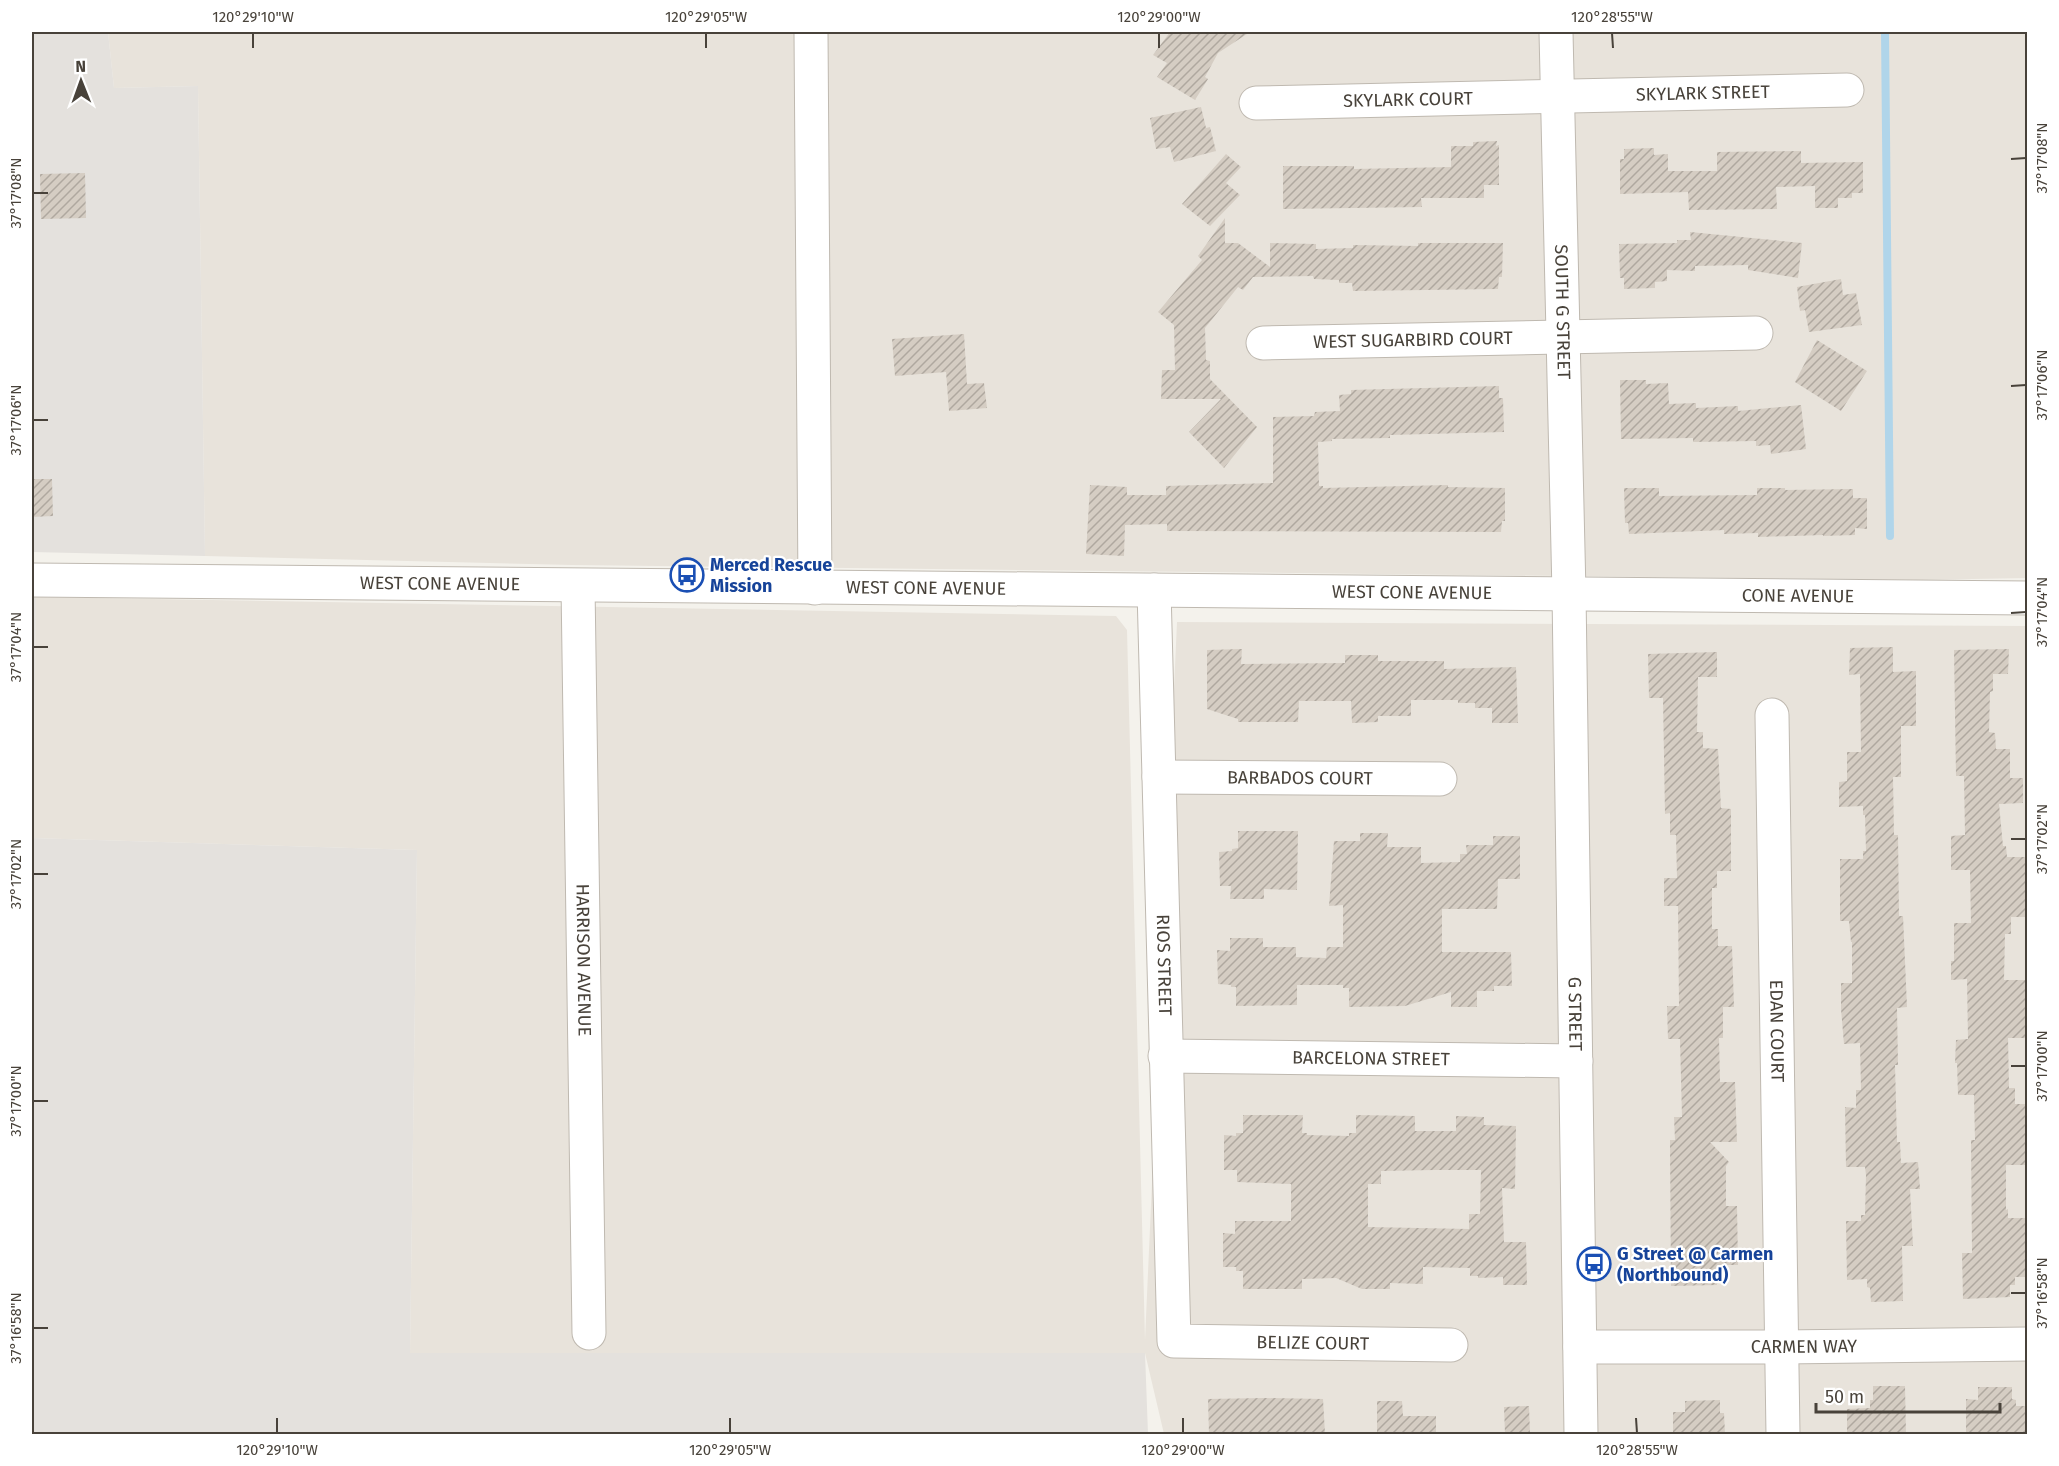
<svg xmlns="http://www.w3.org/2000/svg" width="2059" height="1466" font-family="'Fira Sans',sans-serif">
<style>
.residential{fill:#e8e3db}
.industrial{fill:#e4e1dd}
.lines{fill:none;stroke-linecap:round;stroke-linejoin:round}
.stream{stroke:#b0d5ea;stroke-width:8}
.building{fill:url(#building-hatch);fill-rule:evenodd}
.minor-casing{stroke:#bfb9b0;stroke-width:35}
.minor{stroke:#fff;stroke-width:33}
.ticks{fill:none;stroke:#48423a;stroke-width:2}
.labels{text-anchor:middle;stroke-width:4.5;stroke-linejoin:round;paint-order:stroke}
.street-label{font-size:18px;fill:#48423a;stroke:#fff}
.transit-label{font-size:18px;font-weight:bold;fill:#164399;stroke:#fff;text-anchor:start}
.neatline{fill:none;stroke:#48423a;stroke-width:2}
.ticks-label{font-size:15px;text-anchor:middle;fill:#48423a}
</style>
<defs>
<pattern id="building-hatch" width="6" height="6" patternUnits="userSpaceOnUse" patternTransform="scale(1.5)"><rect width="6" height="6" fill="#d5cdc3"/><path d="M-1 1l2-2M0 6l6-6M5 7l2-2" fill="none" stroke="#afa89f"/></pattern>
</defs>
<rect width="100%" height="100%" fill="#f4f2ec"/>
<path class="residential" d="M108,32H2027V578L1918,580L572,565L205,556L198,86L114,88Z
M36,597L1116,616L1127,630L1145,1340L1177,622L2027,626V1434H1164L1145,1353H410L417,850L33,838Z"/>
<path class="industrial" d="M32,32H108L114,88L198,86L205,556L32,552Z
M32,597H36L33,838L417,850L410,1353H1145L1148,1434H32Z"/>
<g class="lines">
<path class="stream" d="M1885,32L1890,536"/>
</g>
<path class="building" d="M1170,32H1250L1218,53L1205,77L1208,79L1195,100L1157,77L1167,63L1153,55Z
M1201,107L1206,128L1210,127L1216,151L1174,162L1170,147L1156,149L1150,118Z
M1497,141L1496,146L1499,145V185H1484V198H1421L1422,207L1283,209V166H1354V169L1451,167V146H1473V142Z
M1654,148V155L1668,154V171H1717V152L1801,151V163L1863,162V193H1852V198H1838V208H1815V186L1776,187L1777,209L1689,210L1688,192L1620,194V159H1624V149Z
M1226,154L1241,167L1226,183L1240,195L1210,226L1182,204Z
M85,173L86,218L41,219L40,174Z
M1225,218V243H1238L1270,267V243L1316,244V249L1353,248V245L1418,246V243H1503L1502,277H1499L1498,289L1353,291L1352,283H1339V280L1314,279L1313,276L1253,277L1243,290L1238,287L1205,328L1206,360L1210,361V379L1257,427L1224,468L1189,432L1221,399H1161L1162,370H1175L1174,325L1158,312L1202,260L1198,256Z
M1690,232L1802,243L1798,278L1748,270V265L1695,266V271L1667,270V281L1655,282V288L1624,289V278H1620L1619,244L1677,243V240H1691Z
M1841,279L1843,295L1856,293L1862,325L1809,332L1805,310L1800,311L1797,287Z
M964,334L967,384L984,383L987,408L949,411L946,372L895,376L892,339Z
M1817,340L1867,371L1841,411L1795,382Z
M1620,380H1646V384L1668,383L1669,404L1696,403V408L1738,406V411L1801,405L1806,449L1771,454L1770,445L1756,446V441L1693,442V438L1621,439Z
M1499,386V398H1503L1504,432L1390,435V438L1332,439V441L1318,442L1319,486H1323V488L1448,485V487L1505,488V521H1502L1501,532L1167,531V524L1125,525L1124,556L1086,554L1090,485L1127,487V495H1166V486L1273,483V417L1314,416L1315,412L1340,411L1339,395L1351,394V390Z
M32,479H52L53,516L32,517Z
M1624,488H1659V496L1757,495V488H1785V490L1853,489V498H1867V529L1855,528V535L1823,536V535L1758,537V533L1724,534V530L1629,534L1628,523H1625Z
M1893,647V672L1916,671V726H1901V777H1893L1894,835H1898L1899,916H1903L1907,1007L1897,1008L1898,1065H1895L1897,1142H1900L1901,1163L1918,1162L1920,1189H1910L1913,1246H1902L1903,1301L1871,1302L1870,1288L1867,1287V1279L1847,1280L1846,1221H1861V1215H1865L1866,1175L1865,1167H1846L1845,1107L1856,1108V1090H1861L1860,1043L1844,1044L1841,1009V983H1852V942H1851L1849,921H1840V859H1863V851H1866L1865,815H1863V806L1839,807V782L1847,781V752H1861L1860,674L1849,675L1850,648Z
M1242,649L1241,664L1345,663V655H1378V661H1444V669L1516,667L1518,723H1492V708H1475V703H1458V700H1411V716H1378V722L1352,723L1351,701H1299L1298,722H1238V719L1207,709V650Z
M2009,649L2008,674H1993V691L1990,692L1989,732L1995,733L1996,749H2010V778H2023V803L1999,804L2003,846H2006L2007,857H2025L2026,917H2011V934H2005L2004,980H2026L2028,1038H2008L2009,1088H2015V1104H2028V1165H2006V1210L2008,1209V1218H2028V1277H2015V1285H2010V1297L1963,1299L1962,1253H1972L1971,1140H1975L1974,1095H1958L1957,1063H1955L1956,1040L1968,1039L1967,979L1951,980V961H1954V923H1971L1970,870H1951V836L1965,835L1964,776H1956L1954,650Z
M1717,652V677H1698L1697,732H1703V748L1718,749L1721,808L1731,809V871H1717V888H1712V929H1718V946H1732L1734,1007H1723V1038H1719L1720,1082H1735L1737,1142H1710L1729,1162L1726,1166V1206H1737L1738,1265H1719L1720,1271H1716L1717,1285L1671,1286L1670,1140H1675L1674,1117H1682L1680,1039H1668L1667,1006H1679L1678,906H1664V878H1677L1676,835H1670V813L1665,814L1663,698H1649L1648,654Z
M1238,831H1298L1297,890L1264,889V899H1230L1231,886H1220L1219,852L1232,851V849L1238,848Z
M1360,833H1388L1387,847H1421V863L1460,862V854H1467L1466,845H1493V836H1520V879H1498L1497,909H1442V952H1511L1512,986H1494V991H1477V1007H1451V992L1405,1006L1349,1007V988H1343V985H1297V1005L1236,1006V987H1231V985L1218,984L1217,950L1230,951V938H1263V947H1296V957L1326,958L1327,947H1343V905L1329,906L1334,841H1360Z
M1243,1115H1303L1302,1133H1307V1135L1349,1136V1133H1356V1115L1415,1116V1131H1456V1116L1484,1117V1125L1516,1126L1515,1189L1502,1188L1504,1242H1526L1527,1285H1503V1277L1478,1278V1276H1470V1268L1423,1267V1284L1390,1283V1289H1362L1336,1278L1302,1279V1289H1243V1271H1236V1267H1223V1233L1235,1234V1221H1291V1184L1237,1182V1170H1224V1135L1236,1136V1133H1243ZM1434,1170H1481L1480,1214H1469V1229L1368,1227V1184H1381V1171Z
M1873,1386H1905L1906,1434H1847V1409L1870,1408V1400H1873Z
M1978,1387H2012V1399L2016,1400V1406H2028V1432L1966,1433V1399L1978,1400Z
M1264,1398L1323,1399L1325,1434H1209L1208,1399Z
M1720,1400V1413H1724L1725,1434H1673V1412H1685V1401Z
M1377,1401H1402L1403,1416H1436V1434H1377Z
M1529,1406L1530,1434H1505L1504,1407Z"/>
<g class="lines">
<g class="minor-casing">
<g id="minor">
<path d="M811,32L815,588"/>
<path id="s1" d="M1556,32L1569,593L1581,1434"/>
<path id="s2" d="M1256,103L1847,90"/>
<path id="s3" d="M1263,343L1756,333"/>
<path id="s4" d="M32,580L2028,598"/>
<path id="s5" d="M578,586L589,1333"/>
<path id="s6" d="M1154,590L1174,1341L1451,1345"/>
<path id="s7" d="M1772,715L1783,1434"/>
<path id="s8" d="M1159,777L1440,779"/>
<path id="s9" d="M1165,1056L1576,1061"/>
<path id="s10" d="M1580,1347H1782L2028,1344"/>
</g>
</g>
<use href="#minor" class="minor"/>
</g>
<path class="ticks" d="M253,33V48M706,33V48M1159,33V48M1612,33L1613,48M2011,159L2026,158M33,193H48M2011,386L2026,385M33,420H48M2011,613L2026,612M33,647H48M2011,839H2026M33,874H48M2011,1066H2026M33,1101H48M2011,1293H2026M33,1328H48M277,1418V1433M730,1418V1433M1183,1418V1433M1636,1418L1637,1433"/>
<defs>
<g id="bus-ring" transform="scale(1.725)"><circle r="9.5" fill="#fff" stroke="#1a4fb4" stroke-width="1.5"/><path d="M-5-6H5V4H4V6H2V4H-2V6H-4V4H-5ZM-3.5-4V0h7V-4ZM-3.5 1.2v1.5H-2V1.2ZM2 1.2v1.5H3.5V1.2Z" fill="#1a4fb4"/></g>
</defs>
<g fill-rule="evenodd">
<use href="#bus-ring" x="687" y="575"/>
<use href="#bus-ring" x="1594" y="1264"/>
</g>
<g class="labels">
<g class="street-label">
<text dy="6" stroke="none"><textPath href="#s2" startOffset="447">SKYLARK STREET</textPath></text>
<text dy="6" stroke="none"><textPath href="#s2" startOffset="152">SKYLARK COURT</textPath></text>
<text dy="6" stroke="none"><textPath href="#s1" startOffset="280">SOUTH G STREET</textPath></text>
<text dy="6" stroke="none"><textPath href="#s3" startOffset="150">WEST SUGARBIRD COURT</textPath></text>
<text dy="6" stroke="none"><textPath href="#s4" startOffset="408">WEST CONE AVENUE</textPath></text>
<text dy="6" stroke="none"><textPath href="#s4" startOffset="894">WEST CONE AVENUE</textPath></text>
<text dy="6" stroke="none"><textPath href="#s4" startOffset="1380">WEST CONE AVENUE</textPath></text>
<text dy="6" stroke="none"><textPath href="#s4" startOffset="1766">CONE AVENUE</textPath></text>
<text dy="6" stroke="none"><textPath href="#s8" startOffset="141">BARBADOS COURT</textPath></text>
<text dy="6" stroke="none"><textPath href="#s5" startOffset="374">HARRISON AVENUE</textPath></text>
<text dy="6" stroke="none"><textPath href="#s6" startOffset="375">RIOS STREET</textPath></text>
<text dy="6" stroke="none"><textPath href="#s1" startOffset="982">G STREET</textPath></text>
<text dy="6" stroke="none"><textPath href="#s7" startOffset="316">EDAN COURT</textPath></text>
<text dy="6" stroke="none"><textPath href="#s9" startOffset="206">BARCELONA STREET</textPath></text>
<text dy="6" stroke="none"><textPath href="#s6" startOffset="890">BELIZE COURT</textPath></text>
<text dy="6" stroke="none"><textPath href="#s10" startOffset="224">CARMEN WAY</textPath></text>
</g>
<g class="transit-label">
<text x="710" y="571">Merced Rescue<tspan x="710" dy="21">Mission</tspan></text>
<text x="1617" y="1260">G Street @ Carmen<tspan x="1617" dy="21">(Northbound)</tspan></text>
</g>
</g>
<rect width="2059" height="1466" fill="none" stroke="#ffffff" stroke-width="66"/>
<g transform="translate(81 81) rotate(359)" stroke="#ffffff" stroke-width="4.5" paint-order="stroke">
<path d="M0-4.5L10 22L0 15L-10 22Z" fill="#48423a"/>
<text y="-9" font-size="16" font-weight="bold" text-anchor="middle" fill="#48423a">N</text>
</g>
<path d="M1816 1403v9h184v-9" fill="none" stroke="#48423a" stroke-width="3"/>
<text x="1825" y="1403" font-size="18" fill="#48423a" stroke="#ffffff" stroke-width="4.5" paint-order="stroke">50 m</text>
<rect x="33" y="33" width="1993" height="1400" class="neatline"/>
<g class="ticks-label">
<text x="253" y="22">120°29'10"W</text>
<text x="706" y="22">120°29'05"W</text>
<text x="1159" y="22">120°29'00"W</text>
<text x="1612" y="22">120°28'55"W</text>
<text transform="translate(2042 158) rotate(-90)" y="5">37°17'08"N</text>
<text transform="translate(16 193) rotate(-90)" y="5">37°17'08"N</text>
<text transform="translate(2042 385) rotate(-90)" y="5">37°17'06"N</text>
<text transform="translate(16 420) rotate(-90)" y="5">37°17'06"N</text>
<text transform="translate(2042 612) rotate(-90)" y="5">37°17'04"N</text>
<text transform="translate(16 647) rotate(-90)" y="5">37°17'04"N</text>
<text transform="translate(2042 839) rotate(-90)" y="5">37°17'02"N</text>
<text transform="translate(16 874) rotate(-90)" y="5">37°17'02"N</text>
<text transform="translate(2042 1066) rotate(-90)" y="5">37°17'00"N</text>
<text transform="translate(16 1101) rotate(-90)" y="5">37°17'00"N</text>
<text transform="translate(2042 1293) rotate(-90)" y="5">37°16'58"N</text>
<text transform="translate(16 1328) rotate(-90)" y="5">37°16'58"N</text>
<text x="277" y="1455">120°29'10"W</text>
<text x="730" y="1455">120°29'05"W</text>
<text x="1183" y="1455">120°29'00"W</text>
<text x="1637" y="1455">120°28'55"W</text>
</g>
</svg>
